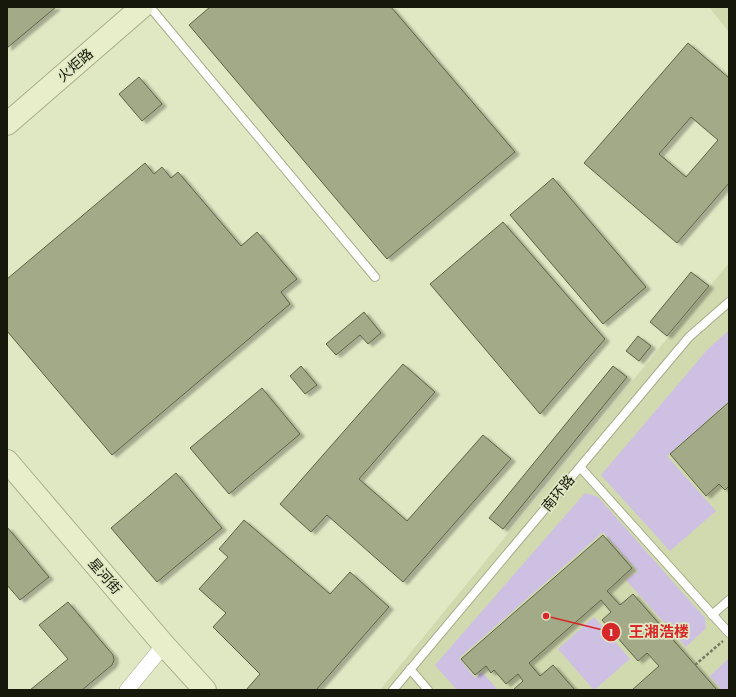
<svg xmlns="http://www.w3.org/2000/svg" width="736" height="697" font-family="'Playfair Display','Noto Sans SC',serif">
<style>
.built{fill:#d1d9af}
.green{fill:#cec0e2}
.building{fill:#a3aa88;stroke:#5e6344;fill-rule:evenodd;filter:url(#shadow)}
.lines{fill:none;stroke-linecap:round;stroke-linejoin:round}
.lane-casing{stroke:#a7ad8b;stroke-width:10}
.street-casing{stroke:#a7ad8b;stroke-width:16}
.secondary-casing{stroke:#a7ad8b;stroke-width:24}
.path{stroke:#777b63;stroke-width:2.5;stroke-dasharray:3 2;stroke-linecap:butt}
.lane{stroke:#fff;stroke-width:8}
.street{stroke:#fff;stroke-width:15}
.secondary{stroke:#e9eeca;stroke-width:22}
.labels{text-anchor:middle;stroke-width:3.5;stroke-linejoin:round;paint-order:stroke}
.street-label{font-size:14px;fill:#16180b;stroke:#e0e7c3}
.leader{fill:none;stroke:#d62828;stroke-width:1.5}
.callout-dot{fill:#d62828;stroke:#e0e7c3;stroke-width:1.5}
.mark-label{font-size:12px;text-anchor:middle;font-weight:bold;fill:#fff}
.callout-label{font-size:15px;text-anchor:middle;font-weight:bold;fill:#d62828;stroke:#e0e7c3;stroke-width:3.5;stroke-linejoin:round;paint-order:stroke}
</style>
<defs>
<filter id="shadow"><feDropShadow dx="4.5" dy="2.5" stdDeviation="1" flood-color="#0004"/></filter>
</defs>
<rect width="100%" height="100%" fill="#e0e7c3"/>
<path class="built" d="M709,7H729V32Z
M729,263V690H380L715,280Z"/>
<path class="green" d="M729,330V401L667,456L716,511L670,551L601,475L708,349Z
M585,493L598,497L705,618L706,628L686,647L626,580L638,571L603,532L459,658L475,678L482,672L498,690H457L435,665Z
M594,617L630,659L594,690L558,649Z
M729,658V690H722L710,676Z"/>
<path class="building" d="M7,7H56L7,48Z
M210,7H391L515,152L387,259L189,25Z
M688,43L729,78V183L677,243L584,163ZM691,117L718,140L686,177L659,154Z
M139,77L162,104L142,121L119,94Z
M145,163L154,174L162,167L171,178L178,172L241,246L257,232L297,279L281,292L290,304L112,455L7,331V279Z
M553,178L646,287L603,324L510,215Z
M503,222L605,339L540,414L430,284Z
M691,272L709,286L667,336L650,322Z
M364,312L381,333L368,344L360,335L336,355L326,344Z
M638,336L651,346L639,361L626,351Z
M403,364L435,392L359,479L407,521L483,435L511,459L403,582L327,515L311,532L280,504Z
M301,366L317,385L305,394L290,376Z
M613,366L627,377L503,529L489,518Z
M262,388L300,434L229,494L190,448Z
M729,402V486L725,490L719,484L706,496L670,454Z
M176,473L222,528L157,582L111,528Z
M244,520L330,594L350,572L389,607L316,690H246L260,674L213,627L226,613L199,589L228,557L219,549Z
M7,527L49,577L20,600L7,585Z
M603,535L632,568L607,591L620,605L633,594L717,690H632L659,666L647,653L638,661L602,620L611,612L601,600L529,663L540,676L553,665L575,690H513L523,681L518,674L506,684L494,670L491,673L486,666L475,675L461,659Z
M68,602L113,655L114,660L112,665L82,690H30L68,659L39,625Z"/>
<g class="lines">
<g class="lane-casing">
<path id="lane" d="M150,7L375,277
M580,467L729,633
M712,615L729,600
M410,669L428,690
M393,690L689,337L729,302"/>
</g>
<g class="street-casing">
<path id="street" d="M127,690L164,645"/>
</g>
<g class="secondary-casing">
<path id="secondary" d="M7,124L142,7
M7,461L164,645L205,690"/>
</g>
<path class="path" d="M695,665L723,641"/>
<use href="#lane" class="lane"/>
<use href="#street" class="street"/>
<use href="#secondary" class="secondary"/>
</g>
<g class="labels">
<g class="street-label">
<text transform="translate(75 65) rotate(-41)" y="5">火炬路</text>
<text transform="translate(558 493) rotate(-50)" y="5">南环路</text>
<text transform="translate(105 576) rotate(49)" y="5">星河街</text>
</g>
</g>
<path class="leader" d="M546 616L611 632"/>
<g class="callout-dot">
<circle cx="546" cy="616" r="4"/>
<circle cx="611" cy="632" r="10"/>
</g>
<g class="mark-label">
<text x="611" y="636">1</text>
</g>
<g class="callout-label">
<text x="659" y="637">王湘浩楼</text>
</g>
<rect width="736" height="697" fill="none" stroke="#16180b" stroke-width="16"/>
</svg>
